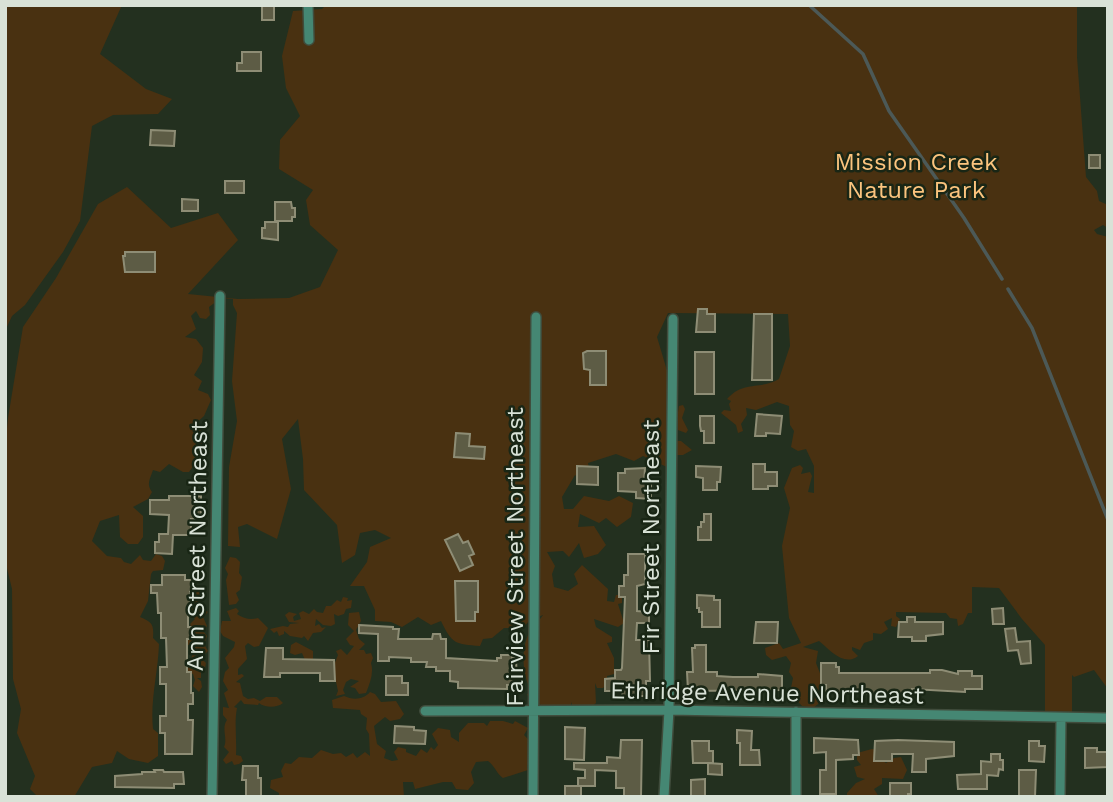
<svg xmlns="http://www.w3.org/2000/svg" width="1113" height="802" font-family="'Work Sans',sans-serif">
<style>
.green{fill:#493111}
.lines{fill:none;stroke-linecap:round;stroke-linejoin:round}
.stream{stroke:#4c5957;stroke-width:3.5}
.building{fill:#5d5c45;stroke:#8e8d75;stroke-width:2}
.minor-casing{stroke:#404c3c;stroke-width:12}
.minor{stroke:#458773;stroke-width:9}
.labels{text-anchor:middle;stroke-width:5;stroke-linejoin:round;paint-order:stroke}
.park-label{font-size:24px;fill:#fbc47e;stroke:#192615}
.street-label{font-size:24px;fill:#d9e2d7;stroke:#192615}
</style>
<rect width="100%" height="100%" fill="#23301f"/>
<path class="green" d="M5,5H122L100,54L146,89L172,99L158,114L113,115L92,126L80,221L63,252L25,305L12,316L5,331Z
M326,5H1077V57L1086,177L1097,191L1099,201L1108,205V228L1103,225L1094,230L1097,234L1108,237V689L1094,670L1074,677L1072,675V712H1045V645L1022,619L999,588L972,587V613H968L963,624L958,626L957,619L950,618L946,613L896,612V616L900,619L896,627L891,626L892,618L884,622L888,629L881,634L873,633V640L864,643L860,650L852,647V650L858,656C844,667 830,650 819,641L803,647L818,651L816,663L823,681L821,687L823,690L822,701L813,708L802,706L790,693L793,678L789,672L791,663L786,656L772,660L766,655L765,648L779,643L783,649L801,643L789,618L782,546L790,508L784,488L792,468L800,465L803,468L801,474L810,472L812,476L808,492L814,493V466L806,449L798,451L791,447L794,431L790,425L789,406L777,402L756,410L746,408L747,415L741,424L743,431L738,433L736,425L721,413L724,410L731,411L729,404L731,401L727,399C744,380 761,390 779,379L790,346L788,314L668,313L657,337L671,384L668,396L678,412L679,406L683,405L685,409L682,418L688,430L686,433L678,430V418L669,417L667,422L673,425V441H681L692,450L683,455H677L669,468L643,456L634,461L616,454L588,463L590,473L580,479L575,475L562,497L564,509H573L584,496L609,501L619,496L633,503L631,517L617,527L606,518L599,523L580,514L578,527L594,526L606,545L598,554L584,558L579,543L569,557L563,551L547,552L555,566L552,574L554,587L568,591L578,584L574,574L582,565L608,589L607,601L614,602L616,595H622V603L618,604L624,623L618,627L594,619L596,627L612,637V642L607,643L614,658V674L607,676V684L603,688H597L595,683L596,703L582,715L572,708V702L570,707L552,713L527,695L530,689C522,672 520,645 532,628C535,624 540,620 543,615L529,621L523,628H504L492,638L483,639L480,646C455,644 452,644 441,621L431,625L418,617L402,627L391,622L375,621V610L364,586H350L367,562L370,547L391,538L375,530L360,533L355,555L342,563L337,525L304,490L303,459L298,419L282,439L291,489L277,539L247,524L238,527L240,547L228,546L229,467L237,421L232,381L237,313L233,305V299L221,298L209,307L210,315L206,319L200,318L196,311L191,316L196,329L185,337L196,339L203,348L202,362L194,375L202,381L198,390L208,394L211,400L204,416L195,424L204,431L201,435L208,444L209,453L200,464L194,465L189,472H183L169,464L160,472L153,470C150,479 146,484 152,492L148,499L133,507L143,516V537L138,544H128L120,537L119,515L100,521L92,541L107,556L121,558L124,562L131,564L140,555L143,560L151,561L156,554L162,556L165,561L163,570L153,571L151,574L148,601L140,617C152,622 154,624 153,638L159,644C158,673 150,700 153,729L158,733V756L148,763L129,759L117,751L112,763L92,767L74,797H38L30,789L35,776L17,733L21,709L13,679L12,589L5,560V448L8,418L23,327L56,278L98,204L127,187L171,228L218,213L238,240L188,294L238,299L289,298L320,287L338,250L310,225L306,200L313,190L279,169L280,140L300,116L286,88L282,56L293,11L322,9Z
M230,557L236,558L240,562L239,573L242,577L240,590L236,593L239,600L236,604L229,605L226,580L228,574L225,568Z
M196,589L201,590L203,598L198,605L208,612L203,617L207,626L203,631L207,636L204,644L208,651L205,654L198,653L194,657L197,661L202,659L206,663L205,668L201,669V678H197L201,681L202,687L199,692L193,686L195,680L193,674L187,671L194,650L192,646L184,644L188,637L192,640L191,636L195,633L190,624L195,619L190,615V609L195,605L192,598Z
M343,597L348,598L347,601L352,600L351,608L346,609L344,614L338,616L334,614L335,624L331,626L323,625L316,619L315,626L319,624L322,628L326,627L321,632L313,633L308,641L304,636L302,638L290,636L284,631V634L279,636L277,631L274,633L270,629L283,626L288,627L290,624L299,623L289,622L285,615L289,612L297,614L293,617L294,621L301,619L299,613L303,611L309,614L314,609L317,612L323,613L326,606H331L337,600L341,602Z
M236,608L239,611L237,614C244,619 251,620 258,618L268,628L259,646L254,647L248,643L245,646L247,659L238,669V675L242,674L244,676L236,682L240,683L243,696L248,699L254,698L260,701L266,697H277L283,703C277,708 265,708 259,703L258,705L244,704L241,700L234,707L237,708C234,723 237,739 236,755L241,756L243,761L239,764L234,765L232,761L226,764L223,760L229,752L224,747C228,739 221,728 227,720L223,715V707L229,708L224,693L228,690L223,681L225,672L229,668L225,658L234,647L235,642L223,636L220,631L222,621H231L227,611Z
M359,612L361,621L356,630L359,639L365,644L359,650H364L366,654L371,653L373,658L371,663C374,673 370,683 366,693L359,694L355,688L350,687L359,681L351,679L346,682L343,690L345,694L336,696L338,691C336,683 336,677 332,670L338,655L336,651L341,649L347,655L354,646L350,645L346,639L354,631L348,625L349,613Z
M296,642L313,651V660H305L302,653L295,655L290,653L291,645Z
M370,692L375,694L381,702L396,701L404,714L400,719L390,721L385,717L374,726L377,744L386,751L384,758L392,761L398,760L394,752L398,747L406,749V752L416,756L421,749L427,753L431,747L434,750L438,745L432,734L438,728L450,730L451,737L459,742V733L468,723H484L487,726L490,721H503L513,724L515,721L528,728L524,735L535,746L537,753L527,766L528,770L503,778C496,773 495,766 488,761L476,762L471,772L474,783L468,790L456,789L452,782H443L415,789L413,782H403L404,797H279V793L270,788L271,780L283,777L281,771L285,763L291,764L299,757L312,758L321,750L333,754L341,753L346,757L353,753L357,758L365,752L370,756L369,734L366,729L367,718L361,714L360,710L333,708L332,700L344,696C353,700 363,700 370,692Z
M872,749L877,750L878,757L886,763L894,758L901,757L907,770L903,779L882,778V784L874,789L879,797H847V793L856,783L865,779L857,777L854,767L861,765L857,760V753Z"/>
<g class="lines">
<path class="stream" d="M809,5L863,54L889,111L964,218L1002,279
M1008,289L1032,328L1108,520"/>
</g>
<path class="building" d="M262,5H274V20H262Z
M242,52H261V71H237V63H242Z
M151,130L175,131L174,146L150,145Z
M1089,155H1100V168H1089Z
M225,181H244V193H225Z
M182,199L198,200V211H182Z
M275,202H291L292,208H295V217H292V221H275Z
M265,222H278V240L262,238V228H265Z
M125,252H155V272H125L123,256H125Z
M698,309H707V314H715V332H696Z
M754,314H772V380H752Z
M587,351H606V385H590V370L584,369L583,353Z
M695,352H714V394H695Z
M757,414L782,416L780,434L766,433V436H755Z
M700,416H714V443H704V431H701L700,426Z
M456,433L470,434L469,446L485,447L484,459L454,457Z
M753,464H765V472H777V486H768V489H753Z
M577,466L598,467V485L577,484Z
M696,466L721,467L720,482H717V490H703V478L696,477Z
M645,468L644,483H651V499L636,498V492L618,491V473H625V469Z
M169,496H201V519H191V535H173L172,554L155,553V542H159V534H168L169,515L150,514V500H169Z
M704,514H711V540H698V527H701V522H704Z
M458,534L463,543L468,541L474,554L469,556L473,565L460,571L445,540Z
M628,554H645V584L637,586V611L649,612V623H637L636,640H649L650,681H646V696H622V691H605V679L615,678V670H621L622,668L625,597H619V586H624V575H628Z
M162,575H185V580H194V592H190V606H188V627H192V639H187V672H191V693H193V704H188V720H193L192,754H165V733H160V716H166V684H160V667H167L166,638H161V613H158L157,593H151V585H162Z
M455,581H478V612H475V621H456Z
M697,595L714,596V600H720V627H702V612H699V608H697Z
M1003,608L1004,624H993L992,609Z
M907,617H915V622H943V634L926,636V641H912V637H898L899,622H907Z
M756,622H778L777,643H754Z
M359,625L393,627V629H399L398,639H432L433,634H440L441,639H446V658L497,661V658H501V655H512V658H516L517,685H507V689L458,688V682L450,681V671H436V667H426L427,662H411V658L389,657V661H378V634L359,633Z
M1015,628L1017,642L1030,641L1031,663L1021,664L1018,650L1008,651L1005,629Z
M695,645H706V672H717V676L733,677H758V674L782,676V690L688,691L687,672H693L692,648H695Z
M266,648H283V659L334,660L335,681H320V673H280V677H264Z
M821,663H836V667H839V673H930V670H942L958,674V671H972V676H982V689H965V692L912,689V695L826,692V685H821Z
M386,676H402V683H408V695H386Z
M395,726L414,727V730L426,731L425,744L394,743Z
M565,727L585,728L584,760L565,759Z
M737,730L752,731L751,750H759L760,765H740V743H737Z
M814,738L858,740L859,755H853V759L836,760V794H820V770H826V752L814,753Z
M621,740H642L641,797H624V788H616V771L595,770V786H578H581V797H565V786H578V778H585V770L574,769V763H607V757L620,758Z
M898,740L954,742V756L926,759V772H912L913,754H892V761H874L875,741Z
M692,741H709V751H713V763H693Z
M1029,741H1039V746H1045L1044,762L1029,761Z
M1085,748H1097V752H1108V767L1085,768Z
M991,754H1000V760H1003V770L999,769L998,776L987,775V789H958L957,775L981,774V761L991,762Z
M708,763L722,764V775L708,774Z
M243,766H258V778H261V797H246V780H242Z
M154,770H163L164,772H183L184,784H174V788L115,787V776L142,774V772H155Z
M1019,770H1036L1035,797H1019Z
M705,779V797H691V780Z
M890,783H911V794H908V797H890Z"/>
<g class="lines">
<g class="minor-casing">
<path id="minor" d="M308,5L309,40
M425,711L669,710L1108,718
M796,712V797
M212,797L220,296
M533,797L536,317
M664,797L669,710L673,319
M1060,797L1061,718"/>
</g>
<use href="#minor" class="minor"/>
</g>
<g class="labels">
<g class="park-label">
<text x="916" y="170">Mission Creek<tspan x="916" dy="28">Nature Park</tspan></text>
</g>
<g class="street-label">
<text transform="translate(651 537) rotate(-90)" y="8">Fir Street Northeast</text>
<text transform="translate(197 546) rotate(-89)" y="8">Ann Street Northeast</text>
<text transform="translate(515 557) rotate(-90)" y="8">Fairview Street Northeast</text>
<text transform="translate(767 693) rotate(1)" y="8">Ethridge Avenue Northeast</text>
</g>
</g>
<rect width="1113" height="802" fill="none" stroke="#d9e2d7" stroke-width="14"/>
</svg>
